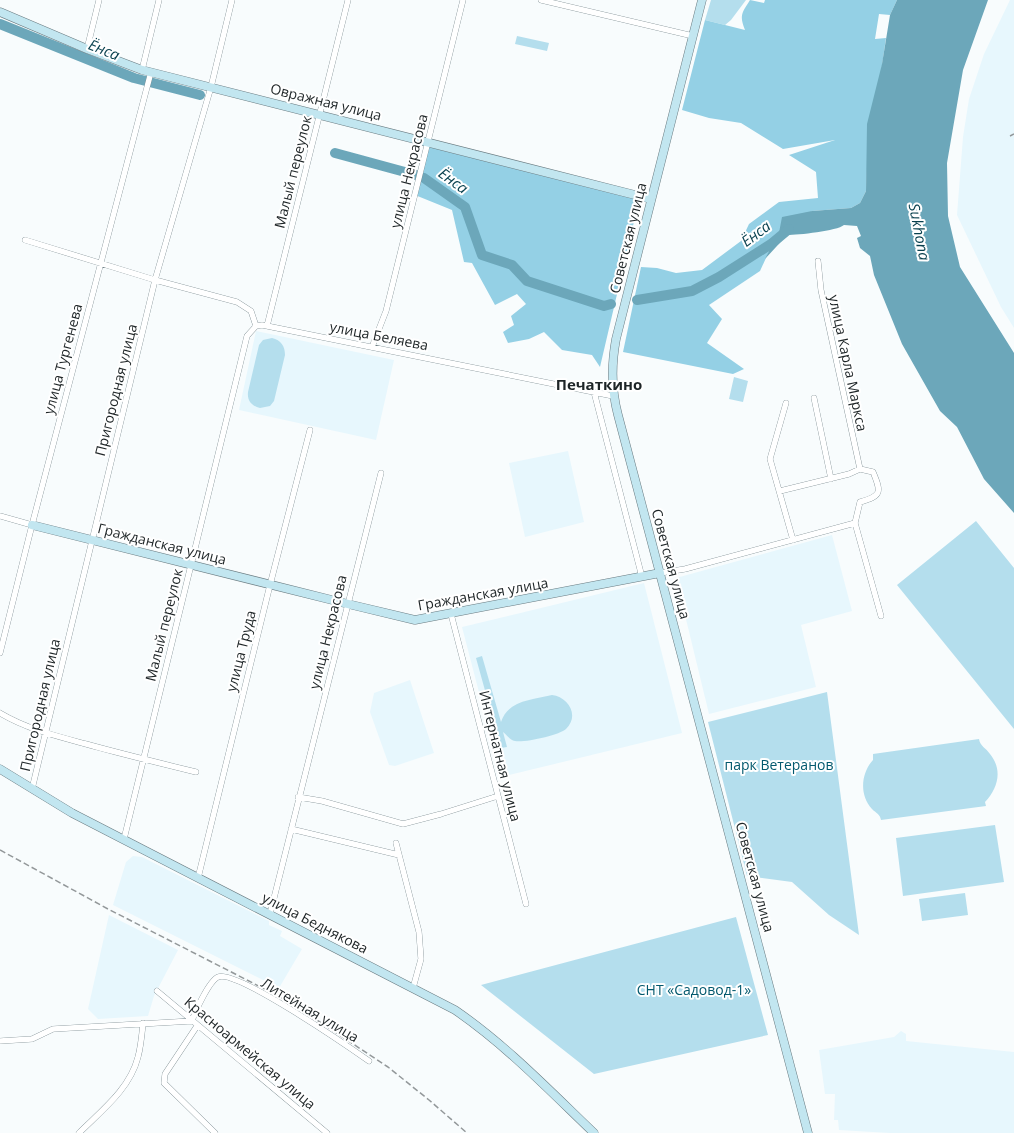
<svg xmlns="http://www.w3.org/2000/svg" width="1014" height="1133" font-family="'Open Sans',sans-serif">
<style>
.built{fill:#e7f7fd}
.green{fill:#b4deed}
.forest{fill:#94d0e5}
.water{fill:#6ca7ba}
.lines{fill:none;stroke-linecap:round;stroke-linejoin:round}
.river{stroke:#6ca7ba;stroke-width:10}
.street-casing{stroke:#6a7b81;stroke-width:6}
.secondary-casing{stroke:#6a7b81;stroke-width:9}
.street{stroke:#fff;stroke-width:5.5}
.secondary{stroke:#c2e6f0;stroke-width:8}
.rail{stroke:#93989a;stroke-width:1.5;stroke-dasharray:6 3;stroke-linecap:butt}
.labels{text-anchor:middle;stroke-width:4;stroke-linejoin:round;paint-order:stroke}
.street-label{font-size:14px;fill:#1e2527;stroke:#fff}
.park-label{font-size:14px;fill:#03596e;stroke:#fff}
.water-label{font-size:15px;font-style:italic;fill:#073f4d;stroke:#fff}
.neighbourhood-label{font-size:15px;font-weight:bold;fill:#1e2527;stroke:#fff}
</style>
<rect width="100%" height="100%" fill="#f8fcfd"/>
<path class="built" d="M1010,0H1014V328L1001,307L957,215L963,137L969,99L984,54Z
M256,331L394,360L376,440L239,410Z
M568,451L584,522L525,537L509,463Z
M832,535L852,611L801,625L816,687L709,714L676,578Z
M644,583L682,733L501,777L462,627Z
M410,680L434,753L395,766L389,765L370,712L374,693Z
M133,856L142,857L269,921V925L282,931L280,936L302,949L279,988L113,905L126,862Z
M109,915L178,950L154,996L148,1016L98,1019L88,1009Z
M901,1031L906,1034V1041L1014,1052V1133H890L839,1130L838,1120H834L835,1094H825L819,1050L894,1037Z"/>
<path class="green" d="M711,0H746L731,20L725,25L705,20Z
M517,36L549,43L547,51L515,44Z
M272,338C281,340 285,346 285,355L274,401L270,406L260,408C252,406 247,401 248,392L259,345L263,340Z
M734,377L748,381L743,402L729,399Z
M976,521L1014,568V729L897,585Z
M482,656L501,722C508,700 532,700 552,695C568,697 580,715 566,729C560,735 524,743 515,741C510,740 507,735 503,732L507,747L501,748L476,658Z
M827,692L859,935L829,915L792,882L747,876L708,722Z
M979,739C980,746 986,748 990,754C1003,770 998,788 985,802L986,806L881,820C880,814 876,813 872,809C859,795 861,773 873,760V754Z
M995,825L1004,882L903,896L896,838Z
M965,893L968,915L922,921L919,899Z
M736,917L768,1035L594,1074L481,985Z"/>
<path class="forest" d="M750,0L764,3L765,0H897L890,15L879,14L875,39L886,38L867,169L866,191L860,203L851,208L812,211L771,244V247L760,271L709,305L722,319L707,343L744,369L733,374L623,352L641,267L657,268L676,273L702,270L741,241L749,224L779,202L818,198L816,172L789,155L835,140L783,149L741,123L709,118L682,110L705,20L745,30C739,15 742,13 750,0Z
M428,142L640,196L600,367L592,355L562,350L544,332L529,339L508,343L503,332L514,325L511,316L526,304L517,294L495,305L472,263L464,262L452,210L415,195Z"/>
<path class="water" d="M897,0H988L963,70L947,163L948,216L960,267L1014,353V513L984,479L957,427L940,411L902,344L874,275L870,256L860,248L857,238L861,236L857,226L844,225C837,231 798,235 787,235L765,259L771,247V244L778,238L782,217L812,211L851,208L860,203L866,191L867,124L882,64L890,15Z"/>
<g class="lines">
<path class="river" d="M0,24L134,78L200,95
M335,153L416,175
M424,178L465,207L482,255L512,265L527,281L604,306L611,304
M637,300L692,291L719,277L771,244L789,229"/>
<g class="street-casing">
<path id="street" d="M541,0L693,36
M87,49L99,0
M142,70L159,0
M25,240L155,280L237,302L251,311L256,326L262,325L613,396
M818,261L821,290L860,469
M267,326L348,0
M372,347L386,311L463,0
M594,392L642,577
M814,398L831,479
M786,403L770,459L793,540
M780,491L849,474L860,469L873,472C882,493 881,496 860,502L855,523L881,616
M0,516L32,525
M660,573L685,569L855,523
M451,614L526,904
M0,653L32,525L151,72
M0,713C27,729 56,736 86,744C122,754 159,763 196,772
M32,789L155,280L211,87L232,0
M298,797L322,801L403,824L441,814L498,796
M291,829L399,855
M124,839L247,336L256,326
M396,843L419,932L421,959L413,988
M198,878L270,585L310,430
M270,914L381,473
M157,991L327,1133
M197,1026L165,1074L164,1083L215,1133
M0,1041L32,1039L53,1029L192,1021C195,1012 209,981 218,977C236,969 349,1047 369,1061
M79,1133C101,1111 130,1089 138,1057C141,1046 142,1034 143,1023"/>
</g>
<g class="secondary-casing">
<path id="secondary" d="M702,0L616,339C611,366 611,389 618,415L808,1133
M0,12L87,49L142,70L651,199
M32,525L348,604L415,620L660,573
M0,769L72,813L455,1010C506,1045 549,1090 594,1133"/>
</g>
<use href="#street" class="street"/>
<use href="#secondary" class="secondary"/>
<path class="rail" d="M1010,136L1014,134
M0,850L108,909L288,1001L388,1067L429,1100L467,1133"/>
</g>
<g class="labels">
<g class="street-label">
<text transform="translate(326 102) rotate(14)" y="5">Овражная улица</text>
<text transform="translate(409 171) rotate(-76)" y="5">улица Некрасова</text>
<text transform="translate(293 172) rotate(-76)" y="5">Малый переулок</text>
<text transform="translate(628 238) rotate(-76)" y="5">Советская улица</text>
<text transform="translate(379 336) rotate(11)" y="5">улица Беляева</text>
<text transform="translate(63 359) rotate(-75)" y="5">улица Тургенева</text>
<text transform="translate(848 363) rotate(78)" y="5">улица Карла Маркса</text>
<text transform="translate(116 390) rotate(-76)" y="5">Пригородная улица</text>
<text transform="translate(162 544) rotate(14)" y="5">Гражданская улица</text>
<text transform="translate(671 564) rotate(75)" y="5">Советская улица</text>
<text transform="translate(483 594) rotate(-10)" y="5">Гражданская улица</text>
<text transform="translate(164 625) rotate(-76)" y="5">Малый переулок</text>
<text transform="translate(328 632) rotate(-76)" y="5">улица Некрасова</text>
<text transform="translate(241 651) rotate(-76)" y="5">улица Труда</text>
<text transform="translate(40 705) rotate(-77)" y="5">Пригородная улица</text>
<text transform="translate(500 756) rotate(76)" y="5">Интернатная улица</text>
<text transform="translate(755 877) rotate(75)" y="5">Советская улица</text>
<text transform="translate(315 923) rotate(27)" y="5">улица Беднякова</text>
<text transform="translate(310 1010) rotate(31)" y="5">Литейная улица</text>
<text transform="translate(250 1053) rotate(40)" y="5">Красноармейская улица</text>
</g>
<g class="park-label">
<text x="779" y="770">парк Ветеранов</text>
<text x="694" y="995">СНТ «Садовод-1»</text>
</g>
<g class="water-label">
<text transform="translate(104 50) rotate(22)" y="5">Ёнса</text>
<text transform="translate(453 181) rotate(36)" y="5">Ёнса</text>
<text transform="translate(919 232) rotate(79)" y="5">Sukhona</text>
<text transform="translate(756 234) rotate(-37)" y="5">Ёнса</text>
</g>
<g class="neighbourhood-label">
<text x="599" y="390">Печаткино</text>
</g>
</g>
</svg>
